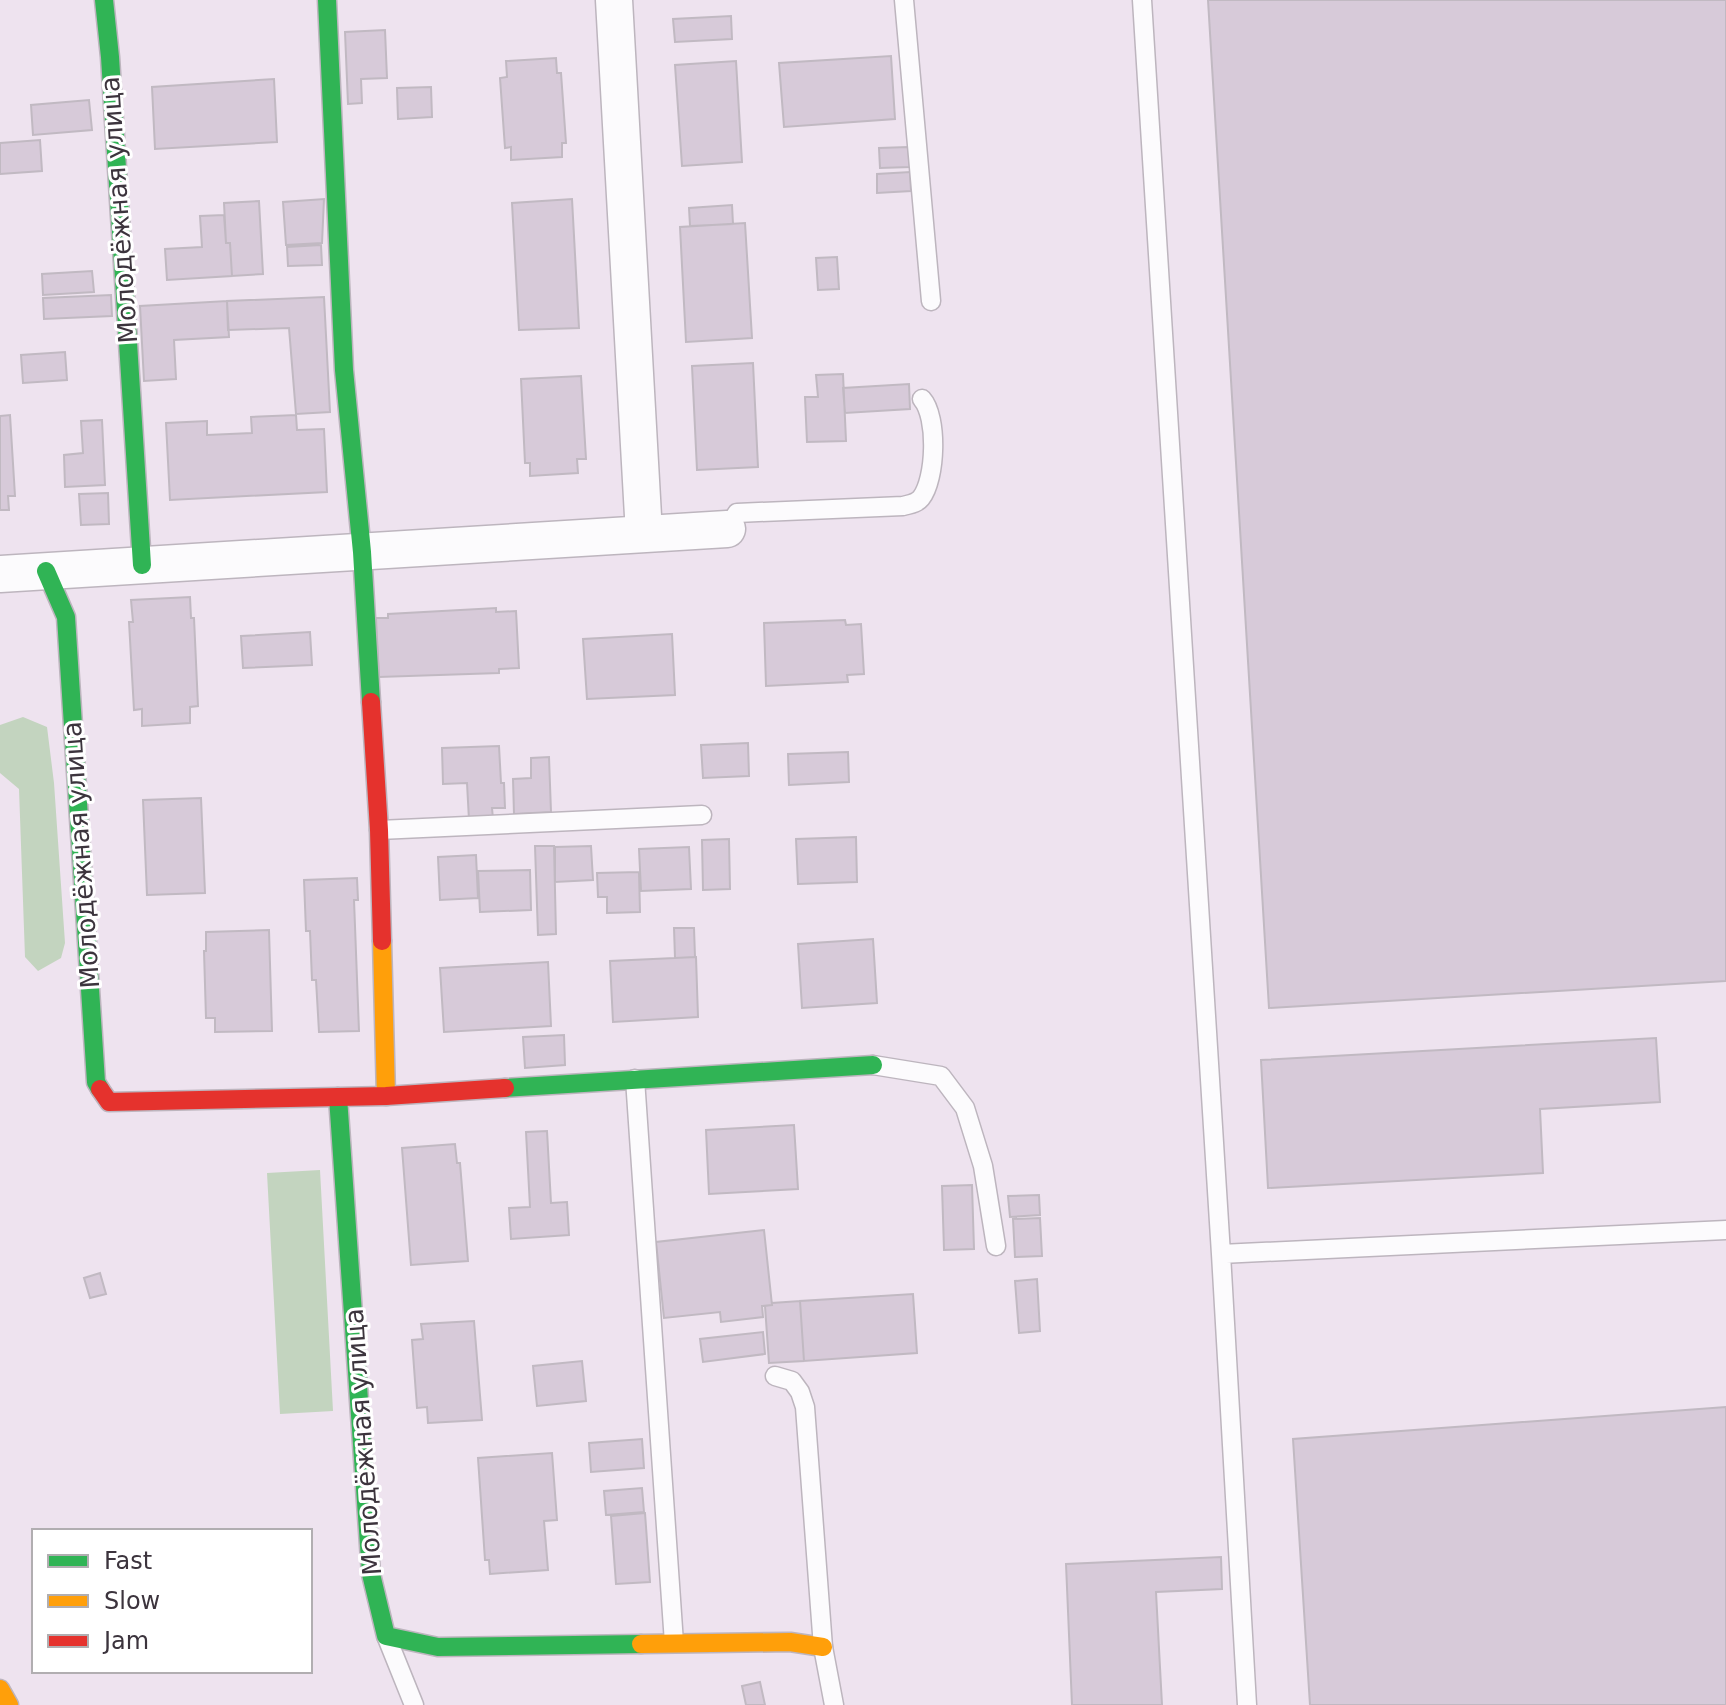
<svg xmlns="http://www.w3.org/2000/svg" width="1726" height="1705" font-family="'DejaVu Sans',sans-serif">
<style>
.green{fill:#c3d4bf}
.building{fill:#d7cad9;stroke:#c1b9c2;stroke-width:2}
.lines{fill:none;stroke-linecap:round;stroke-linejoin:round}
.lane-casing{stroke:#bdb5be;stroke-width:21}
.street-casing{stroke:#bdb5be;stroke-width:39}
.fast-casing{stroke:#bdb5be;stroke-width:21}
.slow-casing{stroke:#bdb5be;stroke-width:21}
.jam-casing{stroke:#bdb5be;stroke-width:21}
.lane{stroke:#fcfbfd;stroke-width:18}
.street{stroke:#fcfbfd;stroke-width:36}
.fast{stroke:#30b455;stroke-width:18}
.slow{stroke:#ff9f0a;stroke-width:18}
.jam{stroke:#e5322d;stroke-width:18}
.labels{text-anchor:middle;stroke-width:6;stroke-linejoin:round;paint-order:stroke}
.street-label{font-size:26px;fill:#3c343d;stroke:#fff}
</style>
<rect width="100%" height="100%" fill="#eee3ef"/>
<path class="green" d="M23,717L47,727L54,783L65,943L61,958L38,971L25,957L19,789L0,773V725Z
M320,1170L333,1411L280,1414L267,1173Z"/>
<path class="building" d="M1208,0H1726V981L1269,1008Z
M731,16L732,39L675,42L673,19Z
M385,30L387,78L361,79L362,103L348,104L345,32Z
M891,56L895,119L784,127L779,63Z
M556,58L557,73H561L566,143H562V157L511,160V147L505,148L500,78L507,77L506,61Z
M736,61L742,162L682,166L675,65Z
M274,79L277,142L155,149L152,87Z
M431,87L432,117L398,119L397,88Z
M89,100L92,130L33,135L31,105Z
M40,140L42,171L0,174V143Z
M908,147L910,167L880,168L879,148Z
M910,172L911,191L877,193V174Z
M324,199L322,243L286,245L283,202Z
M572,199L579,328L519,330L512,203Z
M259,201L263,274L232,276L230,243H226L224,203Z
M732,205L733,224L690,226L689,208Z
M224,215L226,243H230L232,276L167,280L165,249L202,247L200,216Z
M745,223L752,338L686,342L680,227Z
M321,245L322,265L288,266L287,247Z
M837,257L839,289L818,290L816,258Z
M92,271L94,292L43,295L42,274Z
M111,295L112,316L44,319L43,298Z
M324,297L330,412L296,414L289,328L228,330L227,301Z
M227,301L229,337L174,340L176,379L144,381L140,306Z
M65,352L67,380L23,383L21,355Z
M753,363L758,467L697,470L692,366Z
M843,374L846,441L807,442L805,397H818L816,375Z
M581,376L586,459H577L578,473L530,476V463H525L521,379Z
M909,384L910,409L845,413L843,388Z
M10,415L15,496H8L9,510H0V416Z
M296,415L297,430L324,429L327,492L170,500L166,423L207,421V435L252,433L251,417Z
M102,420L105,485L65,487L64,455L83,453L81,421Z
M108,493L109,524L81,525L79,494Z
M190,597L191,618H194L198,706L190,707V723L142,726V709L134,710L129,622H133L131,600Z
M496,608V612L516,611L519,668L499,669V673L379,677L376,618H388V614Z
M845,620L846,625L861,624L864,674L847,675L848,682L766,686L764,623Z
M310,632L312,665L243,668L241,636Z
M672,634L675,695L587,699L583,639Z
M748,743L749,776L703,778L701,745Z
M499,746L501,783H504L505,808H492L493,819L469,820L467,783L443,784L442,748Z
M848,752L849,782L789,785L788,754Z
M549,757L551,812L514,814L513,779L531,778V758Z
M201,798L205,893L147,895L143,800Z
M856,837L857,882L798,884L796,839Z
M729,839L730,889L703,890L702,840Z
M535,846H554L556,934L538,935Z
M591,846L593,880L555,882V847Z
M689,847L691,889L641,891L639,849Z
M476,855L478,898L440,900L438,857Z
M530,870L531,910L480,912L478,871Z
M639,872L640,912L607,913V897H598L597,873Z
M357,878L358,900H354L359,1031L319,1032L316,980H312L310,931H306L304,880Z
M674,928H694L695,957L675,958Z
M269,930L272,1031L215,1032V1018H206L204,951H206V932Z
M873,939L877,1003L802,1008L798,944Z
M696,957L698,1017L613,1022L610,961Z
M548,962L551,1026L444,1032L440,968Z
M564,1035L565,1065L525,1068L523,1037Z
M1656,1038L1660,1102L1540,1109L1543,1173L1268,1188L1261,1060Z
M794,1125L798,1189L709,1194L706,1130Z
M547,1131L551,1203L567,1202L569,1235L511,1239L509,1208L530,1207L526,1132Z
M455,1144L457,1163H460L468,1261L411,1265L402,1148Z
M972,1185L974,1249L944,1250L942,1186Z
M1039,1195L1040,1215L1010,1217L1008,1196Z
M1040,1218L1042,1256L1015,1257L1013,1219Z
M764,1230L772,1305L762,1306L763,1317L721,1322L720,1312L664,1318L656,1242Z
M100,1273L106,1294L90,1298L84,1278Z
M1037,1279L1040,1331L1019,1333L1015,1281Z
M913,1294L917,1353L804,1361L800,1301Z
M800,1301L804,1361L769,1363L765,1306L772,1305V1303Z
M474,1321L482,1420L428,1423L427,1407L417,1408L412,1340L423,1339L421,1324Z
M763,1332L765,1354L703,1362L700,1339Z
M582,1361L586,1401L537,1406L533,1366Z
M1726,1407V1705H1310L1293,1439Z
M642,1439L644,1468L591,1472L589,1443Z
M552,1453L557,1520L544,1521L548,1570L490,1574L489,1560H485L478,1458Z
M642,1488L644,1512L606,1515L604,1491Z
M645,1513L650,1582L616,1584L611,1516Z
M1221,1557L1222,1589L1156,1592L1162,1705H1072L1066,1564Z
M760,1682L765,1705H746L742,1686Z"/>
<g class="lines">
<g class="lane-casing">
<path id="lane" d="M904,0L931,301
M1142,0L1221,1254L1247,1705
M727,529L737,513L903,506C910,504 916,504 921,498C936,479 938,417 922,399
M379,830L702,815
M873,1065L941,1076L965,1108L983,1166L996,1246
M635,1079L674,1643
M1221,1254L1726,1230
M775,1376L792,1381L800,1392L805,1407L823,1647L834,1705
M387,1638L414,1705"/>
</g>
<g class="street-casing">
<path id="street" d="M614,0L644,534
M0,574L727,529"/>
</g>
<g class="fast-casing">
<path id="fast" d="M104,0L110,57L142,565
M327,0L344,370L362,552L371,702
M46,571L66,617L96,1082L100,1089
M505,1088L873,1065
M338,1097L371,1574L386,1636L438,1647L641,1644"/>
</g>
<g class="slow-casing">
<path id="slow" d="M382,941L386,1096
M641,1644L790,1642L823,1647
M0,1689L9,1705"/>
</g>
<g class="jam-casing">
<path id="jam" d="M371,702L379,830L382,941
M100,1089L109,1102L386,1096L505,1088"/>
</g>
<use href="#lane" class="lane"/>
<use href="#street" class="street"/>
<use href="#fast" class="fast"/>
<use href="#slow" class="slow"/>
<use href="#jam" class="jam"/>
</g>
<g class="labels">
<g class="street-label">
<text transform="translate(119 210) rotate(-94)" y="9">Молодёжная улица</text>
<text transform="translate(81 855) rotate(-94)" y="9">Молодёжная улица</text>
<text transform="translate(363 1442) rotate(-94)" y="9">Молодёжная улица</text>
</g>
</g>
<rect x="32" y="1529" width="280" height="144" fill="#ffffff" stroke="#b1aeb1" stroke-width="2"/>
<rect x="48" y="1555" width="40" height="12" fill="#30b455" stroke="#b1aeb1" stroke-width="2"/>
<text x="104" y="1569" font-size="24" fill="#3c343d">Fast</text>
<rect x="48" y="1595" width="40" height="12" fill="#ff9f0a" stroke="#b1aeb1" stroke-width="2"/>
<text x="104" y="1609" font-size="24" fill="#3c343d">Slow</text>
<rect x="48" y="1635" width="40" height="12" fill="#e5322d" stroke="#b1aeb1" stroke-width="2"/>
<text x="104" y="1649" font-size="24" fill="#3c343d">Jam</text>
</svg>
